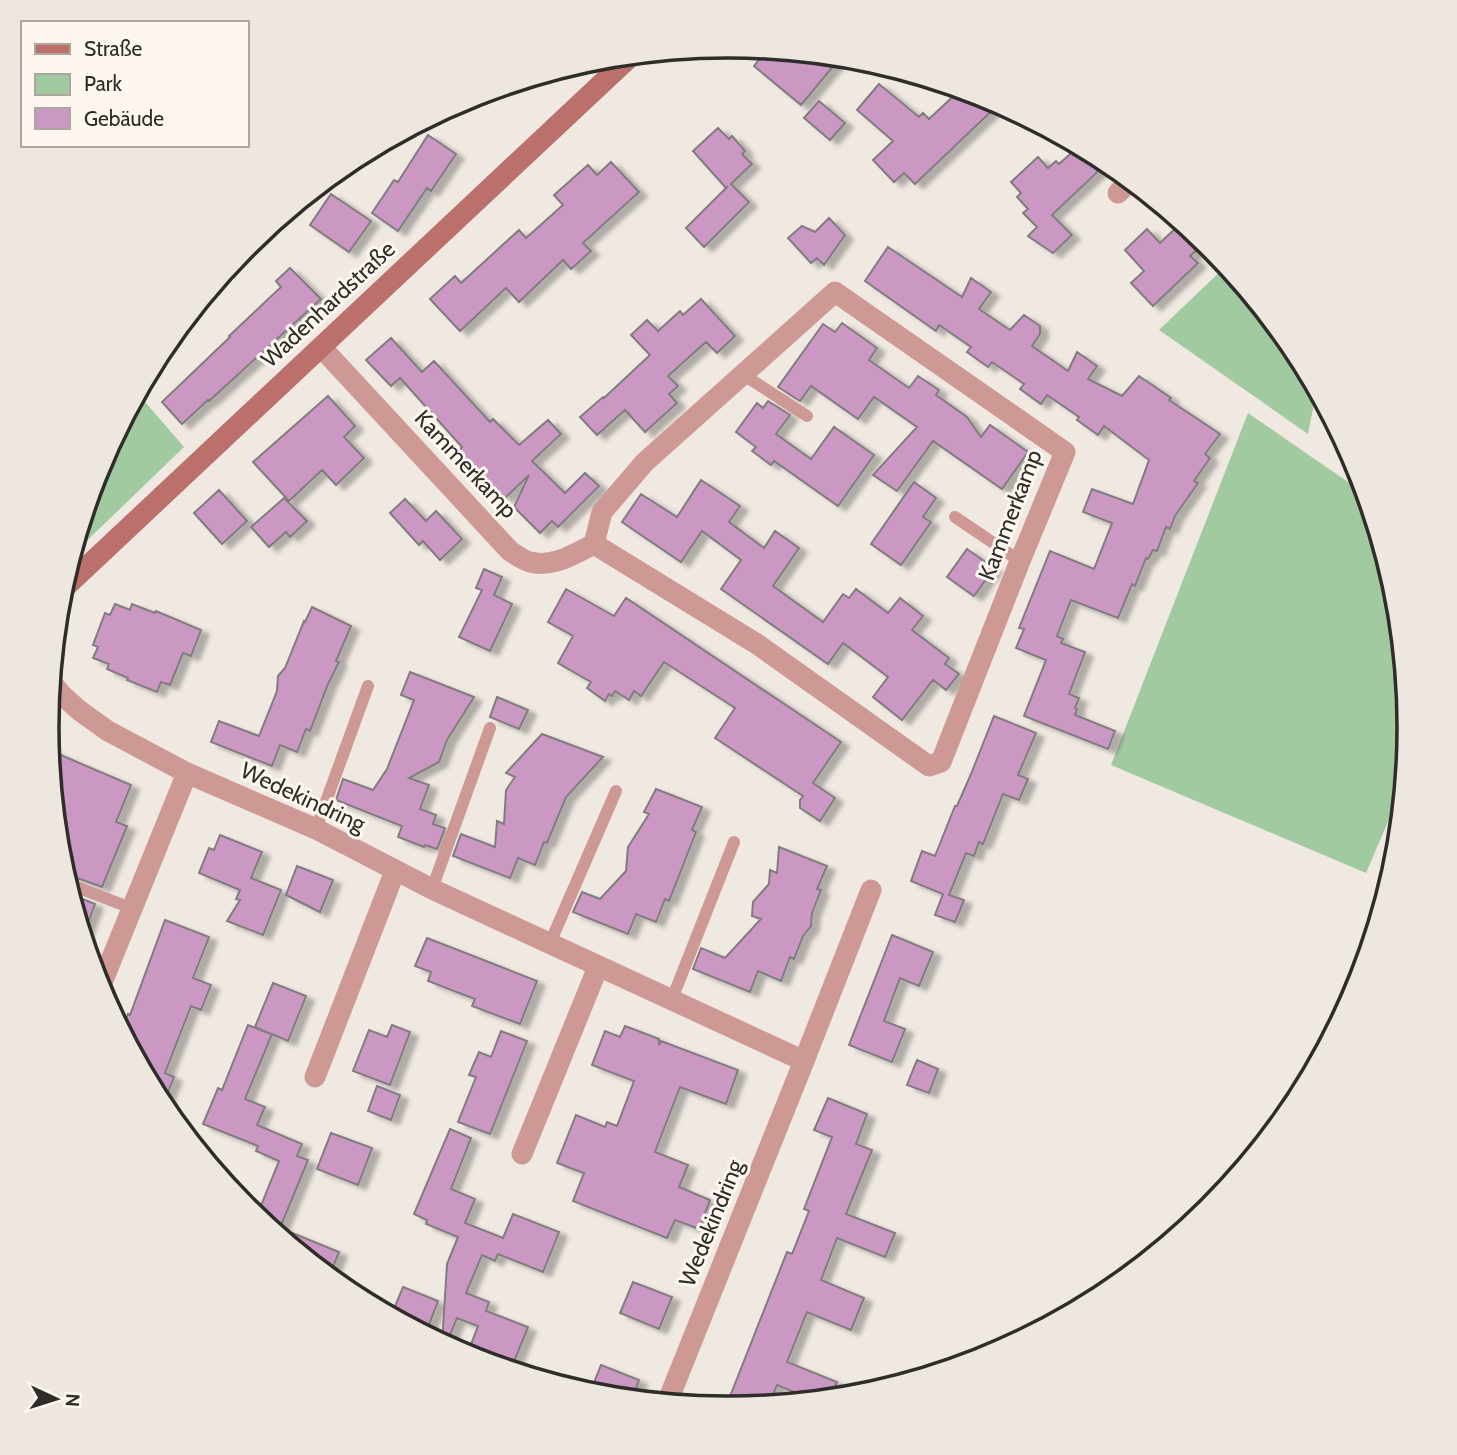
<svg xmlns="http://www.w3.org/2000/svg" width="1457" height="1455" font-family="Cabin,sans-serif">
<style>
.green{fill:#a2caa1}
.building{fill:#cb98c3;stroke:#827b80;stroke-width:2;filter:url(#shadow)}
.lines{fill:none;stroke-linecap:round;stroke-linejoin:round}
.lane{stroke:#ce9995;stroke-width:12}
.street{stroke:#ce9995;stroke-width:21}
.secondary{stroke:#bc706b;stroke-width:21}
.labels{text-anchor:middle;stroke-width:6;stroke-linejoin:round;paint-order:stroke}
.street-label{font-size:23px;fill:#2f2d2a;stroke:#fdf7ef}
.rim{fill:none;stroke:#2f2d2a;stroke-width:3.5}
</style>
<defs>
<filter id="shadow"><feDropShadow dx="8" dy="4.5" stdDeviation="2" flood-color="#0004"/></filter>
</defs>
<rect width="100%" height="100%" fill="#f0e9e2"/>
<path class="green" d="M1227,265L1296,349L1317,389L1308,434L1159,330Z
M197,306L190,320L140,396L184,447L71,556L99,466L162,348Z
M1248,413L1367,495L1397,595L1410,728L1405,782L1366,873L1111,765Z"/>
<path class="building" d="M767,49L776,50L841,57L801,105L754,66Z
M879,84L919,117L923,113L929,119L961,89L990,98L1000,103L915,184L904,173L894,182L873,160L893,141L857,110Z
M819,101L845,123L830,140L804,118Z
M718,128L729,139L732,136L745,151L742,154L752,164L731,184L749,202L704,247L686,228L728,186L726,188L693,151Z
M428,135L456,154L431,191L427,188L398,231L372,213L394,180L398,182Z
M1079,146L1109,161L1052,215L1072,235L1053,253L1028,236L1037,227L1023,213L1028,209L1017,197L1021,193L1011,182L1038,157L1048,168L1056,161L1059,164Z
M611,162L639,192L583,243L591,251L571,269L563,260L519,302L506,288L460,331L430,299L455,276L461,283L519,230L526,238L563,205L554,195L588,165L597,175Z
M331,194L371,221L349,252L310,225Z
M829,218L845,235L824,265L817,258L811,263L788,238L802,226L815,232Z
M1182,222L1201,237V246L1190,256L1198,263L1153,306L1131,283L1144,271L1125,250L1147,229L1160,243Z
M888,247L962,297L971,278L991,292L979,309L1010,330L1024,315L1040,326V334L1032,346L1068,371L1077,352L1097,366L1088,379L1122,396L1139,376L1171,398L1169,400L1220,434L1205,454L1210,458L1194,481L1198,483L1175,516L1170,529L1166,527L1157,551L1153,550L1148,559L1146,558L1135,586L1132,584L1118,618L1071,600L1057,636L1063,639L1061,643L1085,652L1069,694L1079,698L1075,708L1077,709L1075,715L1115,731L1108,749L1024,716L1046,660L1016,648L1024,629L1019,628L1050,551L1094,569L1112,523L1083,512L1092,489L1133,504L1149,460L1104,426L1098,435L1077,420L1079,417L1047,395L1041,404L1020,389L1024,384L992,362L988,367L967,352L971,347L939,325L936,331L865,281Z
M290,268L321,299L209,401L208,400L182,424L162,402L230,337L229,336L281,287L276,281Z
M701,299L735,336L717,353L706,342L668,376L678,386L669,394L677,403L645,432L625,410L597,435L580,417L603,397L604,398L650,355L631,335L647,320L658,331L680,311L683,315Z
M842,323L877,348L869,360L909,388L918,376L939,390L936,395L967,417L981,437L990,425L1028,452L1002,489L933,441L897,491L873,475L917,427L874,397L858,419L811,386L800,401L778,387L823,324L835,332Z
M391,338L422,372L434,361L490,422L493,419L519,445L548,420L561,434L532,461L565,493L585,473L599,486L558,527L552,521L540,533L514,507L529,475L505,498L457,452L462,447L400,378L391,386L366,360Z
M328,396L355,426L344,437L364,458L336,485L322,470L289,501L253,462Z
M768,401L790,415L776,434L811,459L834,427L874,455L838,506L774,461L771,465L752,451L756,447L736,432L757,403L763,408Z
M701,480L740,506L729,522L764,548L775,531L799,548L773,586L823,622L843,594L849,598L856,589L888,613L900,598L923,616L912,630L949,658L945,664L959,674L946,690L933,680L902,720L873,697L888,677L843,643L828,664L721,589L741,560L702,531L681,562L622,522L641,494L677,517Z
M914,482L936,498L923,517L931,522L901,565L871,544Z
M219,490L247,521L222,544L194,513Z
M284,498L307,521L290,537L286,532L269,547L251,527Z
M405,499L426,521L436,511L462,539L440,560L423,541L419,545L390,513Z
M967,549L994,568L974,596L947,577Z
M484,569L502,577L494,595L512,604L490,651L459,637L482,590L476,588Z
M566,589L614,616L626,598L841,742L813,783L835,798L820,821L800,808V800L803,796L715,738L735,708L664,662L641,696L634,691L629,700L615,691L612,696L609,694L605,701L587,688L591,682L558,663L573,636L548,622Z
M115,604L130,610L132,604L155,613L156,611L201,630L191,656L183,653L170,685L161,682L157,692L127,680L128,678L107,669L109,664L93,658L98,647L93,645L105,613L110,615Z
M312,607L351,626L336,661L339,662L328,684L310,731L306,729L297,752L280,745L272,766L211,742L219,721L259,736L277,691L278,676L285,668L304,621L305,622Z
M410,672L474,697L447,740L439,762L409,778L429,785L420,809L436,815L433,824L445,828L437,849L425,845L424,847L398,837L402,826L336,800L343,779L373,790L387,769L414,700L401,695Z
M497,697L528,710L519,729L490,717Z
M994,716L1036,733L1018,775L1028,779L1019,800L1003,794L983,844L979,842L974,856L966,853L949,895L964,900L955,922L935,915L943,894L911,881L922,851L935,856L955,806H957L971,774Z
M542,734L603,757L566,797L547,843L544,842L535,865L518,858L510,878L453,856L461,834L495,847L497,821L504,824L506,790L515,777L506,773Z
M49,750L131,785L116,822L127,826L102,887L69,875H64L60,860Z
M656,789L702,807L692,830L696,832L669,901L665,899L656,922L636,914L628,934L573,912L582,892L600,899L626,871L628,847L649,814L644,812Z
M220,835L262,852L251,878L281,890L263,935L227,921L240,900L236,899L240,890L199,873L209,848L214,850Z
M779,847L827,866L817,889L821,890L812,913L811,926L803,936L794,959L790,957L781,981L758,971L750,992L693,969L701,948L725,958L761,919L752,916L753,902L769,884L770,870L777,873Z
M297,866L333,880L320,912L286,895Z
M70,894L95,904L83,936L71,897Z
M165,920L209,937L193,978L211,985L201,1010L191,1006L165,1073L174,1077L162,1107L121,1032L128,1014L130,1015Z
M892,935L933,952L919,986L900,978L884,1021L905,1029L892,1062L849,1045Z
M427,938L537,981L520,1024L472,1006L475,999L428,981L431,972L415,966Z
M273,983L306,996L288,1041L272,1034L245,1099L265,1107L257,1125L302,1144L297,1156L308,1160L280,1228L339,1252L329,1277L258,1219V1213L279,1161L256,1151L258,1146L203,1124L218,1088L222,1090L248,1025L271,1034L255,1027Z
M392,1025L410,1032L390,1085L353,1071L369,1030L387,1037Z
M625,1026L659,1039V1045L661,1041L738,1070L726,1104L680,1087L655,1152L688,1165L679,1187L710,1200L699,1229L675,1220L667,1238L573,1201L584,1173L557,1163L576,1115L605,1127L607,1122L617,1126L634,1081L592,1065L605,1031L620,1037Z
M501,1031L527,1041L490,1134L458,1122L476,1077L469,1075L479,1052L491,1057Z
M917,1060L938,1069L929,1093L907,1085Z
M377,1086L400,1095L391,1120L368,1111Z
M828,1098L867,1114L856,1144L872,1150L846,1214L895,1233L885,1257L837,1238L821,1280L864,1298L851,1330L807,1312L787,1362L837,1382L830,1399L816,1401L777,1385L769,1405L725,1409L787,1252L792,1254L809,1211L804,1209L832,1137L814,1130Z
M450,1129L471,1138L451,1189L475,1199L465,1223L503,1238L513,1214L559,1232L543,1272L498,1254L495,1261L482,1255L466,1293L489,1302L486,1311L528,1327L513,1364L470,1347L478,1326L457,1318L446,1345L442,1344L447,1264L458,1237L426,1224L427,1220L414,1214Z
M331,1133L372,1148L358,1185L317,1169Z
M633,1282L672,1297L659,1329L620,1313Z
M403,1287L438,1301L427,1330L391,1316Z
M601,1365L639,1380L632,1400L589,1395Z"/>
<g class="lines">
<path class="lane" d="M742,374L807,416
M955,517L1020,561
M316,829L368,686
M66,883L131,908
M432,889L490,728
M550,943L616,791
M672,999L734,842"/>
<path class="street" d="M1118,193L1131,180
M321,347L510,551C516,555 523,560 530,562C553,568 574,554 594,544L602,512L645,462L835,292L1065,452L1020,561L941,762L929,766L757,644L594,544
M51,682L62,695L80,711L108,731L187,773L316,829L432,889L804,1061L667,1403
M99,990L187,773
M804,1061L871,890
M315,1077L395,871
M522,1154L598,967"/>
<path class="secondary" d="M61,591L632,55"/>
</g>
<g class="labels">
<g class="street-label">
<text transform="translate(328 304) rotate(-43)" y="8">Wadenhardstraße</text>
<text transform="translate(466 464) rotate(47)" y="8">Kammerkamp</text>
<text transform="translate(1010 515) rotate(-69)" y="8">Kammerkamp</text>
<text transform="translate(303 797) rotate(25)" y="8">Wedekindring</text>
<text transform="translate(711 1223) rotate(-68)" y="8">Wedekindring</text>
</g>
</g>
<path d="M0 0H1457V1455H0ZM59 727a669 669 0 1 1 1338 0a669 669 0 1 1-1338 0Z" fill="#ede7df" fill-rule="evenodd"/>
<path class="rim" d="M59 727a669 669 0 1 1 1338 0a669 669 0 1 1-1338 0Z"/>
<rect x="21" y="21" width="228" height="126" fill="#fdf7ef" stroke="#aba6a0" stroke-width="2"/>
<rect x="35" y="44" width="35" height="10" fill="#bc706b" stroke="#aba6a0" stroke-width="2"/>
<text x="84" y="56" font-size="21" fill="#2f2d2a">Straße</text>
<rect x="35" y="74" width="35" height="21" fill="#a2caa1" stroke="#aba6a0" stroke-width="2"/>
<text x="84" y="91" font-size="21" fill="#2f2d2a">Park</text>
<rect x="35" y="108" width="35" height="21" fill="#cb98c3" stroke="#aba6a0" stroke-width="2"/>
<text x="84" y="126" font-size="21" fill="#2f2d2a">Gebäude</text>
<g transform="translate(56 1399) rotate(94)" stroke="#fdf7ef" stroke-width="5" paint-order="stroke">
<path d="M0-5L12 26L0 18L-12 26Z" fill="#2f2d2a"/>
<text y="-10" font-size="19" font-weight="bold" text-anchor="middle" fill="#2f2d2a">N</text>
</g>
</svg>
